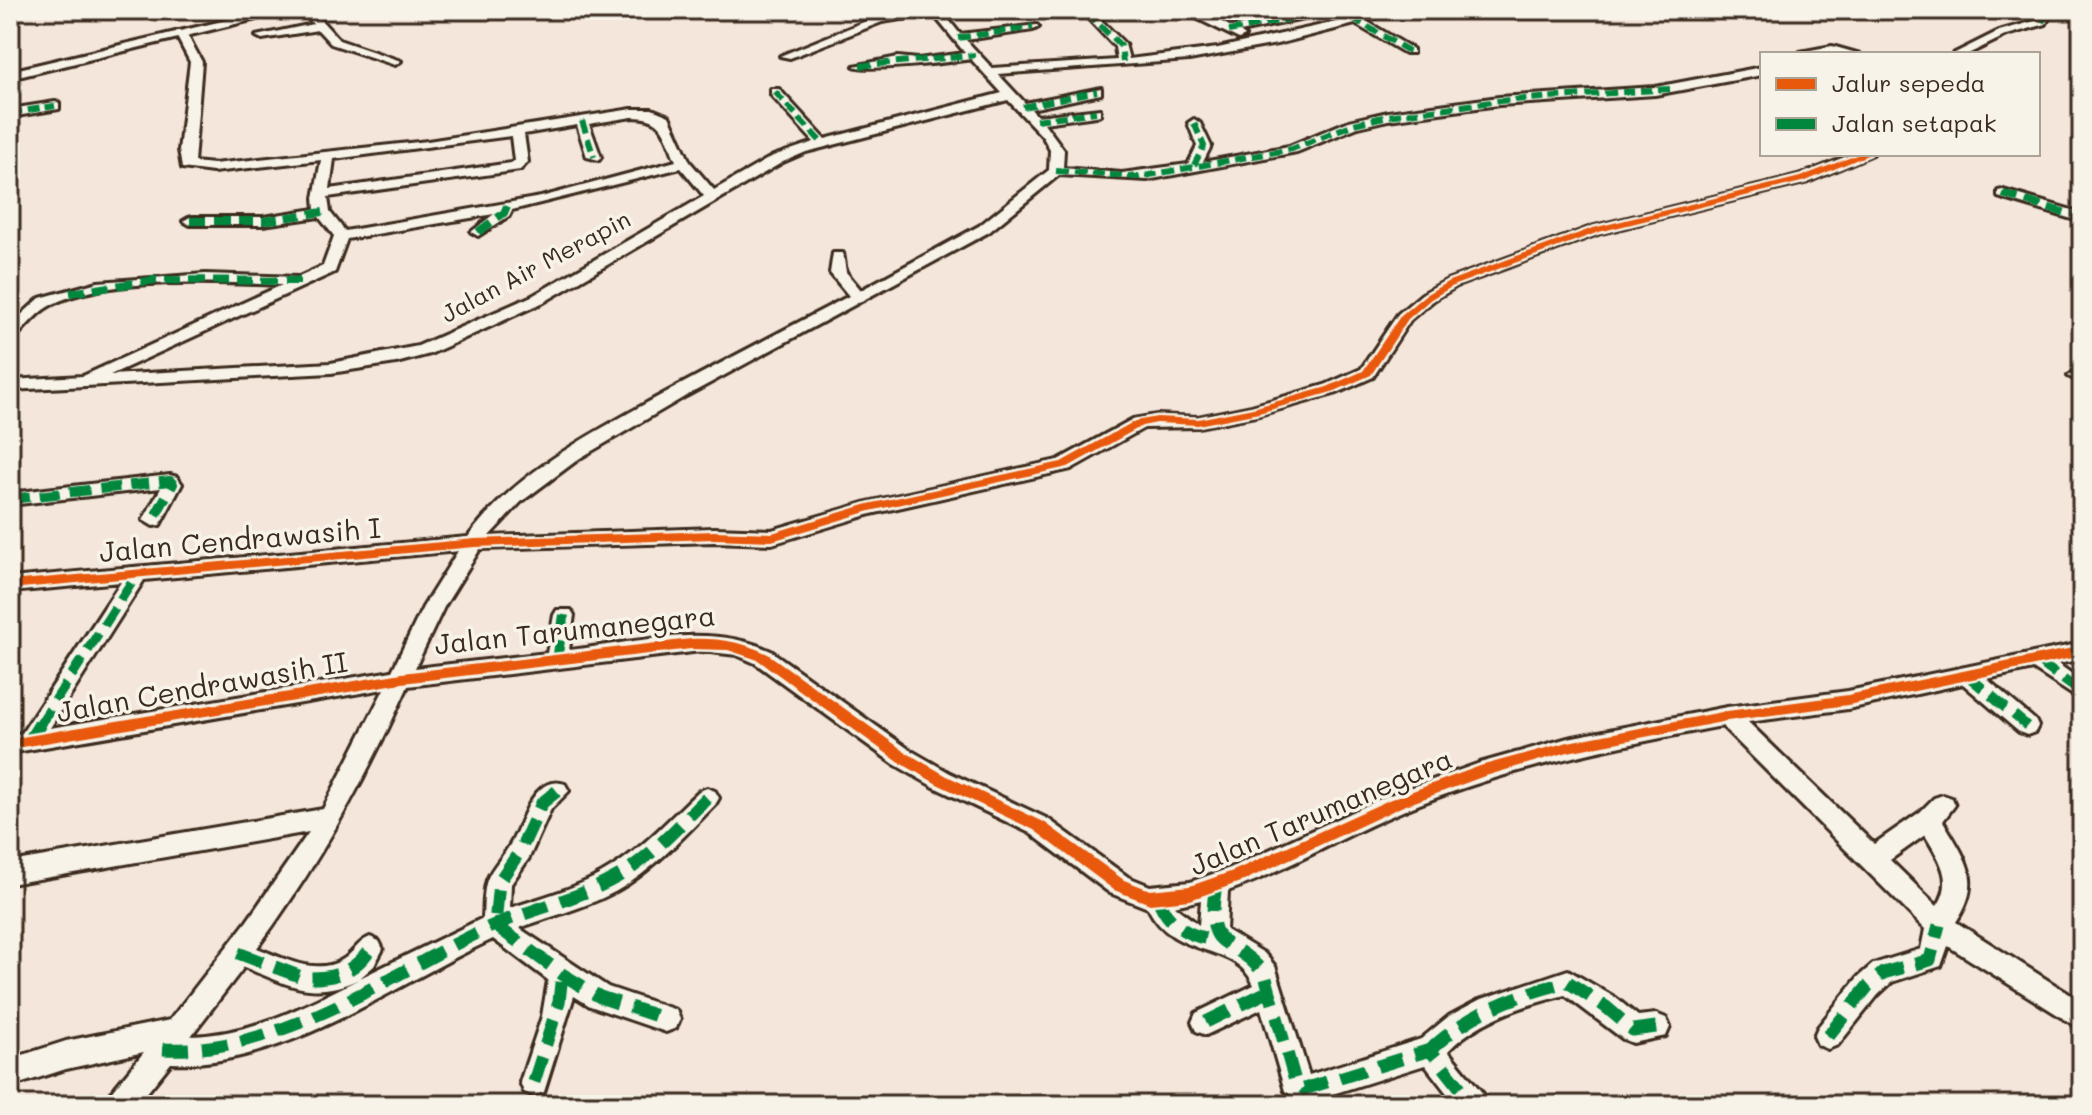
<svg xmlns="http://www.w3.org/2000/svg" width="2092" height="1115" font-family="Mali,sans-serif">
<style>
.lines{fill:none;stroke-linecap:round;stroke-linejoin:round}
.minor-casing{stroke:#3b2a1e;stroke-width:6}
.major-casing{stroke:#3b2a1e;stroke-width:6}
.minor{fill:#f7f3e8;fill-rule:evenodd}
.major{fill:#f7f3e8;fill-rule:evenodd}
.quiet-far3{stroke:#00873e;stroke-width:6;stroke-dasharray:12 6;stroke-linecap:butt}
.quiet-far2{stroke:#00873e;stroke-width:8;stroke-dasharray:16 8;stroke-linecap:butt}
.quiet-far1{stroke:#00873e;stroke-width:10;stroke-dasharray:20 10;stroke-linecap:butt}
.quiet{stroke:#00873e;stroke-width:13;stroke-dasharray:26 13;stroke-linecap:butt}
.cycleway-casing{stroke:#f7f3e8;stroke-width:5}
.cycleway{fill:#e8590c;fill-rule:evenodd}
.labels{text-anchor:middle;stroke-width:7;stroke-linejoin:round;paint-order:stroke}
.far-street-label{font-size:24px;fill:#3b2a1e;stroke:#f7f3e8}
.street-label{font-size:28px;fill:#3b2a1e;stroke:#f7f3e8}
</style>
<rect width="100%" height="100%" fill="#f4e6da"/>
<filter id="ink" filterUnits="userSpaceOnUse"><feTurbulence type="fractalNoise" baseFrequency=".0125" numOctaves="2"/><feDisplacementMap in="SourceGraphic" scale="16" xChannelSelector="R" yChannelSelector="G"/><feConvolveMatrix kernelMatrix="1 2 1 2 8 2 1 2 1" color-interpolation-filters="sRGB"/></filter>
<g filter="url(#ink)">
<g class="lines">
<g class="minor-casing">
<path id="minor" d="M301,10H312L339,40L401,61L395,65L331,44L318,30L262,39L256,36L313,24Z
M915,10H941L960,34L1037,25L1039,27L1033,30L966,40L992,68L1117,60L1115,47L1080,10H1122L1096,15L1125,44L1129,59L1218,48L1345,20L1329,14L1240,32L1245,36L1239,39L1188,14V10H1201L1231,27L1318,10H1338L1357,17L1380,10H1397L1366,21L1413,49V53H1405L1355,24L1277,44L1189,60L998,74L1025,103L1101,88V94L1031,109L1037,116L1100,109V115L1096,116L1044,123L1064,150L1063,168L1122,173L1188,164L1197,146L1188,123L1194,119L1200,123L1211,146L1203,162L1289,146L1349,121L1388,112L1499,97L1655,87L1762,67V75L1655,95L1499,105L1388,120L1358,127L1297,152L1147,180L1059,175L989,232L686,396L580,458L521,502L489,536L714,528L772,530L868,502L1058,460L1133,419L1157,415L1198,417L1252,406L1325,385L1361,369L1398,314L1422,294L1447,280L1591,227L1798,176L1854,154H1873L1808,182L1601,233L1457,286L1434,300L1410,320L1373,377L1337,393L1255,416L1198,427L1144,428L1071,469L871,514L772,544L714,542L480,549L444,607L415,668L547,653L554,615L557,610H571L574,615L569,650C634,643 709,621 771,651L910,750L950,773L1048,819L1128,877L1150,886L1190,882L1230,868L1387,796L1480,763L1568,738L1727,707L1848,691L2082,643V659L2058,664L2082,681V701L2033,669L1987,679L2035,720L2038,726L2035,732L2027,735L2019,732L1963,684L1848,709L1748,722L1874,844L1920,812L1934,798L1943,795L1952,798L1955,805L1943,821C1966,860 1984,880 1956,922L2082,1002V1030L1948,946L1941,966L1892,982L1878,995L1838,1045L1828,1049L1818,1045L1814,1036L1818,1027L1858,977L1873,964L1921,949L1925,929L1722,726C1614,747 1508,767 1405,810C1345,835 1289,869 1228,891L1226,930L1264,953L1275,966L1309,1075L1421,1039L1449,1016L1479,1000L1568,970L1616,998L1638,1016L1656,1014L1666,1018L1670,1027L1666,1036L1633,1043L1623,1039L1565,995C1525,1005 1477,1020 1448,1051L1484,1095L1489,1105H1456L1425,1065L1304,1103L1285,1091L1261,1009L1206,1035L1196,1031L1192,1022L1196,1013L1254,985C1235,940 1174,961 1148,908L1110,893L1030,833L934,787L894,764L755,663L737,655L701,651L408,686C366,779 318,865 257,948C283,958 315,976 342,960C353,954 357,942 370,937L379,941L383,949L374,966L360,978L483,918C484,906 483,892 487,880C492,867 504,856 511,843C523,823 533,773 565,784L569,791L551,809L529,858L511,884L510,908C543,897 579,888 609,869C642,849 670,818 699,791L707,788L715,791L719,798L715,805C688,832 661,862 628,884C596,905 555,915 519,928L608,987L676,1010L680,1019L676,1028L666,1032L590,1006L574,996L544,1092L534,1096L524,1092L520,1082L542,1016L548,980L493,939C395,984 282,1069 171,1063L137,1105H104L109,1095L144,1052L66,1069L10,1087V1059L66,1041L170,1020L247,921L309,832L10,884V862L323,809L384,689L10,753V735L22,733L121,582L10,592V578L468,537C514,474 587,436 654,399C718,364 784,330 849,296L830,273L833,253H843L846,272L861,290L979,226L1049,170L1050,150L1043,137L1008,100L806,152L783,162L544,302L430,354L396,363L331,373L10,390V380L83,376L282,285C220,282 108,277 53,304C38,311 27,326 16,337L10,339V325L40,298L98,282L205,274L299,277L323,266L334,236L319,217L263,225H190L183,221L190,217H263L315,209L314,198L321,160L213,172L182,168L179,150L190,62L175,33L177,31H185L202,62L194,162L213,164L428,141L632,109H652L669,116L690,162L714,190L773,156L814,142L771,95V89H779L825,139L1002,93L971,59C953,62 864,72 854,66L898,57L918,59L965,53L933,14L882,22L790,58L780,56L876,17ZM632,117C666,117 664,134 676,161L541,197L345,231L330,212L328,197L520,170L528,162L524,134L577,125L587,157L599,160L601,157L589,124ZM511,136L514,161L511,163L330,189L334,159ZM681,168L704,196L532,296L418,346L331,363L110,375L335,272L347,239L494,214L471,232L478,236L509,216L512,210ZM458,551L423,607L392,671L50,728L144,580ZM1925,835C1939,859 1955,880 1937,906L1890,860ZM1201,900L1199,925L1174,906ZM244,967C287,984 313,1001 359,979C305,1006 254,1034 191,1036Z
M2043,10H2053L2046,24L2007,35L1968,54H1953L1999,31L2038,20Z
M1832,46L1860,54H1798L1800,52Z
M55,102L59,103V109L10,117V109Z
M2003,190L2082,213V222L1998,197V191Z
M2076,371L2082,372V383L2068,376Z
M170,475L177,477L182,484L160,525L153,526L143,520L161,488L10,505V493Z"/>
</g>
<g class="major-casing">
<path id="major" d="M269,10H293L10,79V71Z"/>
</g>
<use href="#minor" class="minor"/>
<use href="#major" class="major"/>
<path class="quiet-far3" d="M1087,13L1121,46L1123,62
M2042,22L2048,10
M1229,31L1330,11L1356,20L1409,51
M958,38L1033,27
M860,66C899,61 936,60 975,55
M775,92L821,142
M1023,107L1097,91
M10,113L55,106
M1036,120L1096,112
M582,121L594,157
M1194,123L1204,146L1194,165
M1056,171L1139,177L1292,149L1354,124L1388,116L1499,101L1670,89"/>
<path class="quiet-far2" d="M2003,194L2082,218
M190,221H263L323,212
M478,232L504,213L507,206
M70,293L155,280L300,281
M2076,376L2082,378"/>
<path class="quiet-far1" d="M10,499L170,481L173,484L153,520
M557,660L564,615
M2039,662L2082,693
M1968,676L2027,726
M39,726L137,574"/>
<path class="quiet" d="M30,740L40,724
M557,791L542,803L520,851L499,882L495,925L562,974L600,997L666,1019
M1216,885C1204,959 1230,930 1265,975L1295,1081L1304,1089L1430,1050L1474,1105
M1158,898C1167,925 1189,937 1216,940
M238,953L304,978C332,979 354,973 370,949
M1206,1022L1269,991
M1828,1036L1868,986L1883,973L1930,960L1939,925
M163,1049C281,1055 387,975 490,927C531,909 576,900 615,878C650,859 679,825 707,798
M1430,1050C1469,1013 1516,995 1568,982L1606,1007L1633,1030L1656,1027
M534,1082L559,1002L562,974"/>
<g class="cycleway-casing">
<path id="cycleway" d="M1859,154H1870L1806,181L1599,232L1455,285L1431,299L1408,319L1371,375L1335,391L1259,413L1198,425L1157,423L1142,426L1068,467L870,511L772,541L714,539L475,547L10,589V581L475,539L714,531L772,533L868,504L1061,462L1135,421L1157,417L1198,419L1253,408L1327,387L1363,371L1401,315L1425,295L1449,281L1593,228L1800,177Z
M691,639C718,638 743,642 768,654L907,753L947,776L1044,822L1124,880L1150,890L1190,886L1233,871L1391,799L1480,766L1568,742L1727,711L1848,695L2082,646V656L1848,705L1727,721L1568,752L1482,777L1401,807L1243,881L1190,900L1150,904L1114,890L1034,830L937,784L897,761L758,660L728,650L691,649L402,683L10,749V739L402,673Z"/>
</g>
<use href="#cycleway" class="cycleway"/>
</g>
</g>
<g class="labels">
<g class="far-street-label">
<text transform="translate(536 267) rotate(-28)" y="8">Jalan Air Merapin</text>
</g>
<g class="street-label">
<text transform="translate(240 540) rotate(-5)" y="10">Jalan Cendrawasih I</text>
<text transform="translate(575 630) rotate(-6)" y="10">Jalan Tarumanegara</text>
<text transform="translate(202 687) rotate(-10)" y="10">Jalan Cendrawasih II</text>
<text transform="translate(1321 812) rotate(-23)" y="10">Jalan Tarumanegara</text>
</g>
</g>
<rect width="2092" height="1115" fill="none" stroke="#f7f3e8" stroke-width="40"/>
<rect x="20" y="20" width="2052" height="1075" fill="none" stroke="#3b2a1e" stroke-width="3" filter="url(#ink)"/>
<rect x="1760" y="52" width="280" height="104" fill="#f7f3e8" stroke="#aca397" stroke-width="2"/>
<rect x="1776" y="78" width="40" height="12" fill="#e8590c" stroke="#aca397" stroke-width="2"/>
<text x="1832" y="92" font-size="24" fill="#3b2a1e">Jalur sepeda</text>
<rect x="1776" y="118" width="40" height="12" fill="#00873e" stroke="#aca397" stroke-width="2"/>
<text x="1832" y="132" font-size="24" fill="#3b2a1e">Jalan setapak</text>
</svg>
